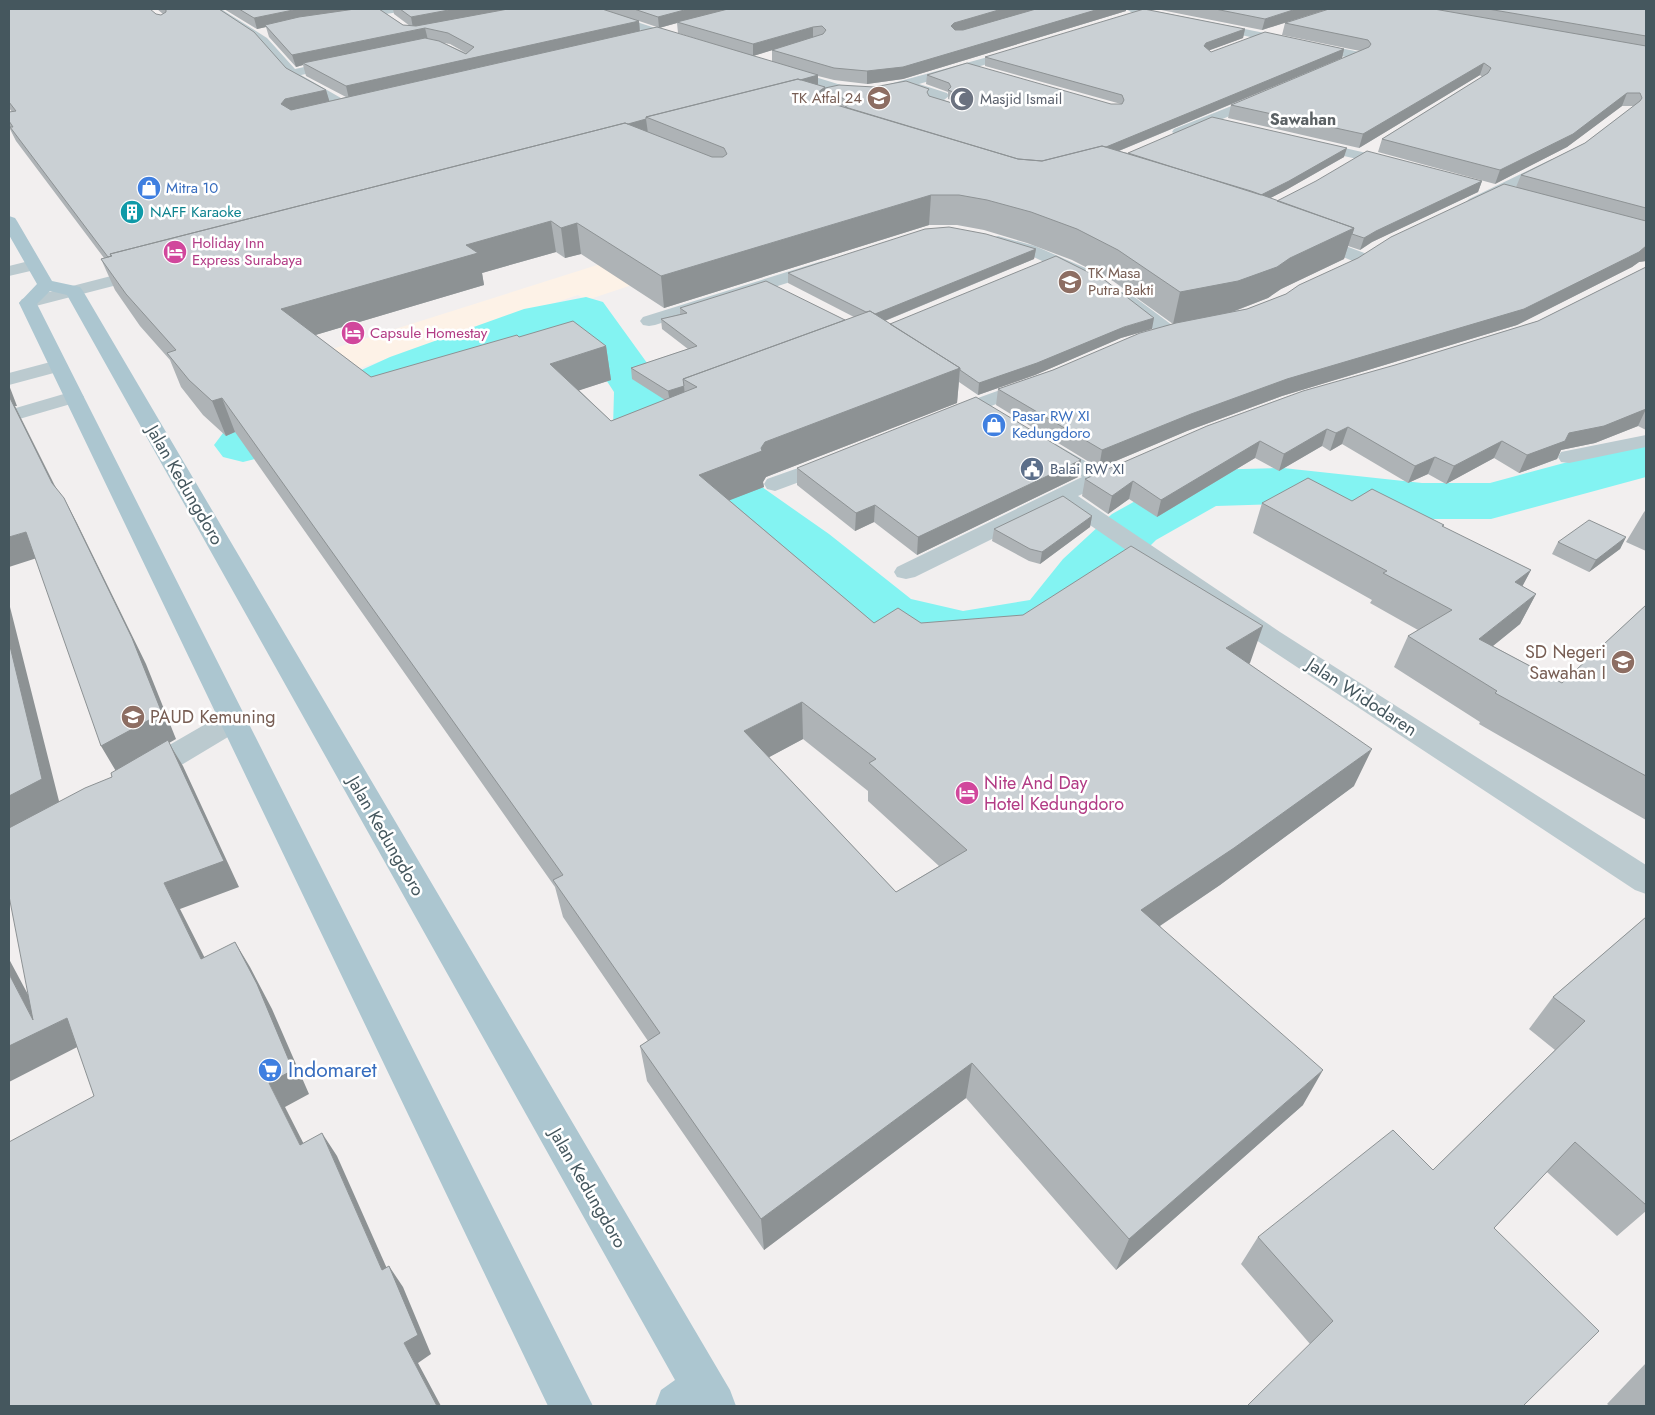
<svg xmlns="http://www.w3.org/2000/svg" width="1655" height="1415" font-family="Jost,sans-serif">
<style>
.commercial{fill:#fdf2e7}
.lines{fill:none;stroke-linecap:round;stroke-linejoin:round}
.river{fill:#83f3f2;fill-rule:evenodd}
.street{fill:#bbcacf;fill-rule:evenodd}
.primary{fill:#acc6d0;fill-rule:evenodd}
.wall{fill:#aeb3b6;fill-rule:evenodd}
.shaded-wall{fill:#8d9294}
.building{fill:#cad0d4;stroke:#8d9294;fill-rule:evenodd}
.labels{text-anchor:middle;stroke-width:5;stroke-linejoin:round;paint-order:stroke}
.far-education-label{font-size:15px;fill:#785e54;stroke:#fff;text-anchor:end}
.far-worship-label{font-size:15px;fill:#5b616d;stroke:#fff;text-anchor:start}
.far-shop-label{font-size:15px;fill:#366cbe;stroke:#fff;text-anchor:start}
.far-culture-label{font-size:15px;fill:#0d838f;stroke:#fff;text-anchor:start}
.far-hotel-label{font-size:15px;fill:#b23c85;stroke:#fff;text-anchor:start}
.far-service-label{font-size:15px;fill:#4e5e75;stroke:#fff;text-anchor:start}
.far-quarter-label{font-size:16px;font-weight:bold;fill:#5b6164;stroke:#fff}
.street-label{font-size:18px;fill:#45575e;stroke:#fff}
.education-label{font-size:18px;fill:#785e54;stroke:#fff;text-anchor:end}
.hotel-label{font-size:18px;fill:#b23c85;stroke:#fff;text-anchor:start}
.near-shop-label{font-size:21px;fill:#366cbe;stroke:#fff;text-anchor:start}
</style>
<rect width="100%" height="100%" fill="#f2efef"/>
<path class="commercial" d="M632,254L665,274L587,300L578,295L345,373L313,355Z"/>
<g class="lines">
<path class="river" d="M586,297L603,302L668,392L669,422L829,534L911,599L963,611L1030,600L1063,559L1112,514L1182,475L1203,470L1283,468L1422,483H1490L1646,441V477L1491,519H1422L1283,504L1216,506L1156,540L1109,587L1076,634L963,657L864,632L783,562L621,440L613,428L614,392L573,329L551,332L428,379L263,457L243,462L223,457L214,445L223,433L390,357L524,309Z"/>
<path class="street" d="M209,9H221L267,38L295,69L341,59L345,60L347,63L345,66L301,75L353,105L352,108H342L291,79L259,42Z
M379,9H404L399,12L346,20L341,17L346,14Z
M582,9H597L686,38L688,40L682,43L678,42L583,11Z
M1126,9H1145L1360,52L1366,56L1360,60L1131,12Z
M1021,48L1027,51L1025,53L919,84L947,93L949,96L944,100L955,104L956,107L950,111L929,104L928,101L932,97L905,88L876,96L852,95L824,88L779,74L777,71L783,67L841,85L875,88Z
M1264,93L1268,94L1270,97L1268,100L1184,135L1179,136L1172,132L1174,129Z
M1309,140L1402,161L1404,164L1402,167L1397,168L1304,147L1302,144L1304,141Z
M1552,159L1557,160L1559,163L1557,166L1479,205H1469L1466,202L1469,199Z
M1311,233L1367,254L1369,258L1367,262H1355L1305,241L1303,238L1305,235Z
M998,236L1035,246L1090,270L1092,274L1090,278H1078L1023,252L992,244L990,241L992,238Z
M33,260L39,261L41,265L39,269L9,276V266Z
M822,261L828,262L830,266L828,270L655,325L649,326L643,325L640,321L643,317Z
M146,267L152,268L154,272L152,276L28,308L22,307L19,303L22,299Z
M1123,292L1129,293L1176,328L1178,332L1176,336L1169,338L1162,336L1117,301L1114,297L1117,293Z
M58,360L65,362L68,366L65,370L9,385V373Z
M1033,378L1040,380L1043,384L1040,388L956,419L949,421L942,419L939,415L942,411Z
M74,391L81,393L84,397L81,401L9,422V410Z
M1646,435V447L1569,463L1561,462L1558,457L1561,452Z
M1047,441L1054,443L1106,473L1109,478L1106,483L1078,496L1280,632L1646,865V894L1635,890L1262,644L1061,505L915,577L906,579L897,577L894,572L897,567L1082,477L1040,451L1036,447L1040,443Z
M832,456L840,457L843,462L840,467L775,491L767,489L764,484L767,479Z
M233,711L243,714L247,721L243,728L153,782L143,785L133,782L128,774L133,766L223,714Z"/>
<path class="primary" d="M9,216L15,218L17,221L52,281L80,287L83,291L730,1390L736,1406H655L661,1390L675,1380L67,295L50,291L37,304L593,1406H548L19,303L37,284L9,235Z"/>
</g>
<path class="wall" d="M9,9L161,15L163,14L157,9H219L286,68L326,90L329,101L346,97L306,76L303,65L296,67L269,37L266,27L257,29L224,9H379L403,25L410,26L394,14L393,9H1126V11L903,79L867,84L834,80L818,76V85L825,88L929,96L952,103L954,101L948,99V92L926,84L927,75L1111,104H1121L985,66V57L1245,29L1243,38L1209,50L1211,52L1344,49L1342,58L1119,151L1128,153L1344,157L1286,190L1270,198L1277,201L1482,181L1478,192L1372,242L1360,250L1348,246L1344,259L1281,289L1268,298L1235,311L1247,309L1286,294L1516,187L1521,175L1585,143L1634,106H1622L1567,147L1495,184L1378,152L1382,139L1482,77L1480,75L1359,148L1228,118L1231,105L1360,51L1282,35L1285,23L1329,9H1646V261L1639,262L1632,267L1517,325L1282,396L1187,431L1099,468L996,405L998,389L1053,370L1173,324L1113,281L1072,260L1027,243L984,230L957,225H929L664,308L581,254L565,258L556,252L482,273L484,285L315,335L371,377L519,337L606,346L611,380L579,390L611,421L665,400L632,379L631,368L688,349L662,329L661,319L680,314V308L845,320L854,317L788,283V273L1036,249L1034,259L885,321L890,324L1152,329L1121,338L1035,375L978,395L959,382L957,403L766,477L763,482L764,487L729,500L874,623H921L1250,663L1249,664L1354,786L1220,885L1160,926L1303,1105L1116,1270L966,1098L764,1250L647,1081L640,1046L648,1041L563,917L555,887L235,432L226,436L203,415L181,387L170,360L140,326L115,290L101,259L104,258L16,141L9,127V112H12L9,108ZM639,21L657,27L640,31ZM677,23L678,33L736,51L659,28ZM444,43L450,44L466,53ZM772,50V62L753,56ZM803,739L868,791V801L939,866L896,892L769,757Z
M1156,9H1328L1262,30Z
M1646,267V430L1638,426L1595,443L1561,450L1557,459L1519,473L1494,458L1446,484L1428,474L1408,483L1342,444L1330,451L1322,446L1279,471L1255,458L1157,517L1129,499L1108,514L1082,496L1085,479L1395,365L1538,321Z
M797,468L1078,477L917,555L874,522L855,531L797,485Z
M1262,503L1444,525L1443,527L1531,570L1522,586L1536,594L1520,624L1493,646L1562,683L1646,605V820L1479,724L1480,722L1394,667L1408,636L1418,630L1370,603L1372,600L1253,533Z
M1646,510V551L1626,542L1644,512Z
M1092,516L1090,527L1040,564L1029,561L992,541L994,529Z
M1626,537L1620,549L1589,572L1552,554L1558,542Z
M1646,917V1211L1617,1236L1547,1172L1494,1228L1310,1344L1241,1264L1258,1237L1433,1170L1555,1050L1529,1029L1553,997Z
M1646,1363V1406H1610L1607,1404Z"/>
<path class="shaded-wall" d="M298,9H375L265,25L266,27L257,29L254,18Z
M454,9H518L413,28L411,17Z
M688,9H737L677,22V23L659,28L658,17Z
M1002,9H1039L950,38L951,26L954,23Z
M1099,9H1126V11L903,79L867,84V71Z
M1296,9H1328L1262,30L1265,19Z
M639,21L640,33L349,99L346,86Z
M813,27V38L753,56V44Z
M425,28L428,40L303,63V65L296,67L292,55Z
M1245,29L1243,38L1205,52L1204,46L1206,43Z
M1344,49L1342,58L1092,162L1038,168Z
M1484,63L1480,75L1359,148L1363,134Z
M818,75V88L650,118Z
M825,87V114L817,93Z
M326,90L330,103L289,112L281,104L285,99Z
M1627,93L1622,106L1567,147L1495,184L1500,170Z
M646,119L648,133L112,256Z
M1347,148L1344,157L1286,190L1249,209L1251,199Z
M1482,181L1478,192L1372,242L1360,250L1364,238L1376,231Z
M931,195L929,225L664,308L661,276Z
M551,221L556,252L482,273L484,285L292,342L281,309L466,245Z
M577,223L581,254L565,258L561,228Z
M1354,228L1344,259L1281,289L1268,298L1229,313L1173,324L1180,292L1290,258Z
M1646,246V261L1639,262L1632,267L1517,325L1282,396L1187,431L1099,468L1102,450L1191,414Z
M1036,249L1034,259L872,326V315Z
M1154,318L1152,329L1121,338L1035,375L978,395L979,383L1124,327Z
M606,346L611,380L556,398L550,364Z
M960,368L957,403L766,477L763,482L764,487L702,511L699,475L761,448L765,442Z
M9,385L17,406H15L66,508L9,408Z
M684,386L685,397L670,402L668,391Z
M222,398L235,432L226,436L212,401Z
M1646,409L1638,426L1595,443L1561,450L1557,459L1519,473L1527,455L1569,433Z
M1348,427L1342,444L1330,451L1336,433Z
M1327,429L1322,446L1279,471L1284,454Z
M1260,441L1255,458L1157,517L1161,500Z
M1502,441L1494,458L1446,484L1454,466Z
M1435,457L1428,474L1408,483L1415,466Z
M1081,460L1078,477L917,555L918,537Z
M1133,481L1129,499L1108,514L1112,496Z
M64,498L77,523L146,664L176,739L169,743L183,766L239,887L180,909L218,984L201,959L164,883L117,773L101,746Z
M875,505L874,522L855,531L856,513Z
M1092,516L1090,527L1040,564L1042,552Z
M26,532L40,557L9,567V537Z
M1626,537L1620,549L1589,572L1596,560Z
M1531,570L1515,600V582Z
M1536,594L1520,624L1463,670L1479,639Z
M9,603L60,805L9,830Z
M1263,626L1250,663L1214,685L1226,648Z
M802,702L803,739L747,769L744,731Z
M1372,749L1354,786L1220,885L1130,946L1141,910Z
M235,942L250,967L272,1009L309,1094L285,1107L316,1168L300,1145L269,1083Z
M9,959L46,1028L67,1018L87,1042L9,1082V1046L33,1020L9,974Z
M972,1063L966,1098L764,1250L761,1219Z
M1323,1070L1303,1105L1116,1270L1129,1239Z
M322,1133L337,1156L397,1291L382,1270Z
M389,1266L403,1287L431,1354L418,1363L441,1406H437L404,1343Z"/>
<path class="building" d="M9,9H150L156,14L161,15L166,12V9H219L254,32L286,68L326,90L285,99L281,104L291,110L657,27L818,75L800,80L798,79L646,117V119L628,124L625,123L110,254L111,256L108,257L10,127H13L9,121V112L16,111L9,102Z
M239,9H298L254,18Z
M355,9H379L403,25L416,26L508,9H602L639,21L346,86L303,63L425,38L439,41L466,54L474,47L448,33L425,28L292,55L265,25L299,17Z
M400,9H454L411,17Z
M634,9H688L658,17Z
M728,9H1002L954,23L951,26L955,30H963L1036,9H1099L903,67L867,71L834,68L772,50L823,34L826,30L822,26L813,27L753,44L677,22Z
M1144,9L1245,29L1206,43L1204,46L1211,52L1265,32L1344,49L1106,147L1102,146L1042,161L1018,159L845,107L850,104L848,100L825,92V88L839,85L874,87L906,81L929,89L927,92L929,96L952,103L958,97L956,93L948,90L951,87L949,83L927,75L967,63L1111,104H1122L1124,100L1122,95L985,57Z
M1215,9H1296L1265,19Z
M1329,9H1434L1646,46V208L1521,175L1585,143L1640,101L1642,98L1640,93H1627L1573,134L1500,170L1382,139L1488,73L1491,68L1484,63L1363,134L1231,105L1369,47L1371,44L1368,40L1285,23Z
M1488,9H1646V36Z
M798,79L825,87L817,93L823,101L1018,159L1042,161L1102,146L1251,191L1354,228L1290,258L1277,267L1238,281L1180,292L1118,250L1077,229L1031,212L987,200L959,195H931L661,276L577,223L561,228L551,221L466,245L478,253L281,309L371,377L517,335L519,337L573,321L606,346L550,364L611,421L697,387L683,379L870,311L960,368L765,442L761,448L762,451L699,475L874,623L898,608L921,623L1023,615L1131,546L1263,626L1226,648L1372,749L1234,848L1141,910L1323,1070L1129,1239L972,1063L761,1219L640,1046L660,1033L553,880L563,875L222,398L212,401L189,380L167,353L176,350L126,294L101,259L112,256L110,254L625,123L712,157H723L727,154L724,148L646,117ZM802,702L876,759L869,763L967,850L896,892L744,731Z
M1212,117L1347,148L1289,181L1261,195L1128,153Z
M1367,151L1482,181L1376,231L1364,238L1352,234L1354,228L1277,201L1316,181Z
M1504,184L1646,221V246L1639,252L1524,309L1287,379L1191,414L1102,450L998,389L1053,370L1140,333L1176,323L1247,309L1286,294L1299,285L1358,258L1391,237Z
M949,227L986,234L1036,249L875,314L870,311L866,312L788,273L925,229Z
M1056,256L1106,281L1154,318L1124,327L1037,363L979,383L960,370V368L890,324Z
M1646,267V409L1604,426L1569,433L1565,441L1527,455L1502,441L1454,466L1435,457L1415,466L1348,427L1336,433L1327,429L1284,454L1260,441L1161,500L1133,481L1112,496L1085,479L1207,426L1303,391L1395,365L1538,321Z
M766,281L845,320L683,379L684,386L668,391L631,368L697,346L661,319L687,313L680,308Z
M9,396L52,483L64,498L132,638L162,713L101,746L26,532L9,537Z
M976,397L1081,460L918,537L875,505L856,513L797,468Z
M1308,478L1352,501L1372,489L1444,525L1442,526L1531,570L1515,582L1536,594L1479,639L1562,683L1646,605V776L1495,693L1497,691L1408,636L1452,610L1383,573L1387,571L1262,503Z
M1063,496L1092,516L1042,552L1030,549L994,529Z
M1589,520L1626,537L1596,560L1558,542Z
M9,642L42,779L9,796Z
M168,740L224,861L164,883L201,959L235,942L257,984L293,1070L269,1083L300,1145L322,1133L382,1270L389,1266L418,1335L404,1343L437,1406H9V1142L94,1096L67,1018L9,1046V974L33,1020L9,896V828L85,788L112,777L111,773Z
M1646,917V1205L1575,1142L1494,1228L1599,1331L1523,1406H1247L1333,1321L1258,1237L1393,1130L1433,1170L1585,1021L1553,997Z"/>
<defs>
<g id="school-disc" transform="scale(1.25)"><circle r="9.5" fill="#8d6e63" stroke="#fff"/><path d="M0-5L7-2L0 1L-7-2ZM-4 1L0 2.5L4 1V4Q0 6-4 4Z" fill="#fff"/></g>
<g id="mosque-disc" transform="scale(1.25)"><circle r="9.5" fill="#6b7280" stroke="#fff"/><path d="M3.5-4.9A6 6 0 1 0 3.5 4.9A5 5 0 1 1 3.5-4.9Z" fill="#fff"/></g>
<g id="shop-disc" transform="scale(1.25)"><circle r="9.5" fill="#3f7fe0" stroke="#fff"/><path d="M-5-2.5h2.3a2.7 3.5 0 0 1 5.4 0H5L5.5 6h-11ZM-1.5-2.5h3a1.5 2.3 0 0 0-3 0Z" fill="#fff"/></g>
<g id="building-disc" transform="scale(1.25)"><circle r="9.5" fill="#0f9aa8" stroke="#fff"/><path d="M-4-6H4V6H1V3H-1V6H-4ZM-2.5-4.3h1.7v1.8h-1.7ZM.8-4.3h1.7v1.8H.8ZM-2.5-1h1.7V.8h-1.7ZM.8-1h1.7V.8H.8Z" fill="#fff"/></g>
<g id="hotel-disc" transform="scale(1.25)"><circle r="9.5" fill="#d1479c" stroke="#fff"/><path d="M-6-4.5h1.5V1H6V5H4.5V3h-9V5H-6ZM-4 0a1.8 1.8 0 1 1 3.6 0ZM.5 0V-2.5h3Q6-2.5 6 0Z" fill="#fff"/></g>
<g id="civic-disc" transform="scale(1.25)"><circle r="9.5" fill="#5c6f8a" stroke="#fff"/><path d="M-.6-6.5H3V-4.5H.6V-3L4-1V1h2V6H-6V1h2V-1L-.6-3ZM-1.2 2.5V6h2.4V2.5Z" fill="#fff"/></g>
<g id="supermarket-disc" transform="scale(1.25)"><circle r="9.5" fill="#3f7fe0" stroke="#fff"/><path d="M-6-5.5h2.5l.6 2H6L4.5 2H-2.5L-4.4-4H-6ZM-1.5 3.2a1.3 1.3 0 1 0 .1 0ZM3 3.2a1.3 1.3 0 1 0 .1 0Z" fill="#fff"/></g>
</defs>
<g fill-rule="evenodd">
<use href="#school-disc" x="879" y="98"/>
<use href="#mosque-disc" x="962" y="99"/>
<use href="#shop-disc" x="149" y="188"/>
<use href="#building-disc" x="132" y="212"/>
<use href="#hotel-disc" x="175" y="252"/>
<use href="#school-disc" x="1070" y="282"/>
<use href="#hotel-disc" x="353" y="333"/>
<use href="#shop-disc" x="994" y="425"/>
<use href="#civic-disc" x="1032" y="469"/>
<use href="#school-disc" x="1623" y="662"/>
<use href="#school-disc" x="133" y="717"/>
<use href="#hotel-disc" x="967" y="793"/>
<use href="#supermarket-disc" x="270" y="1070"/>
</g>
<g class="labels">
<g class="far-education-label">
<text x="862" y="103">TK Atfal 24</text>
<text x="1088" y="278" text-anchor="start">TK Masa<tspan x="1088" dy="17">Putra Bakti</tspan></text>
</g>
<g class="far-worship-label">
<text x="980" y="104">Masjid Ismail</text>
</g>
<g class="far-shop-label">
<text x="166" y="193">Mitra 10</text>
<text x="1012" y="421">Pasar RW XI<tspan x="1012" dy="17">Kedungdoro</tspan></text>
</g>
<g class="far-culture-label">
<text x="150" y="217">NAFF Karaoke</text>
</g>
<g class="far-hotel-label">
<text x="192" y="248">Holiday Inn<tspan x="192" dy="17">Express Surabaya</tspan></text>
<text x="370" y="338">Capsule Homestay</text>
</g>
<g class="far-service-label">
<text x="1050" y="474">Balai RW XI</text>
</g>
<g class="far-quarter-label">
<text x="1303" y="125">Sawahan</text>
</g>
<g class="street-label">
<text transform="translate(185 485) rotate(60)" y="6">Jalan Kedungdoro</text>
<text transform="translate(1362 697) rotate(33)" y="6">Jalan Widodaren</text>
<text transform="translate(386 836) rotate(60)" y="6">Jalan Kedungdoro</text>
<text transform="translate(588 1188) rotate(60)" y="6">Jalan Kedungdoro</text>
</g>
<g class="education-label">
<text x="1606" y="658">SD Negeri<tspan x="1606" dy="21">Sawahan I</tspan></text>
<text x="150" y="723" text-anchor="start">PAUD Kemuning</text>
</g>
<g class="hotel-label">
<text x="984" y="789">Nite And Day<tspan x="984" dy="21">Hotel Kedungdoro</tspan></text>
</g>
<g class="near-shop-label">
<text x="288" y="1077">Indomaret</text>
</g>
</g>
<rect width="1655" height="1415" fill="none" stroke="#45575e" stroke-width="20"/>
</svg>
